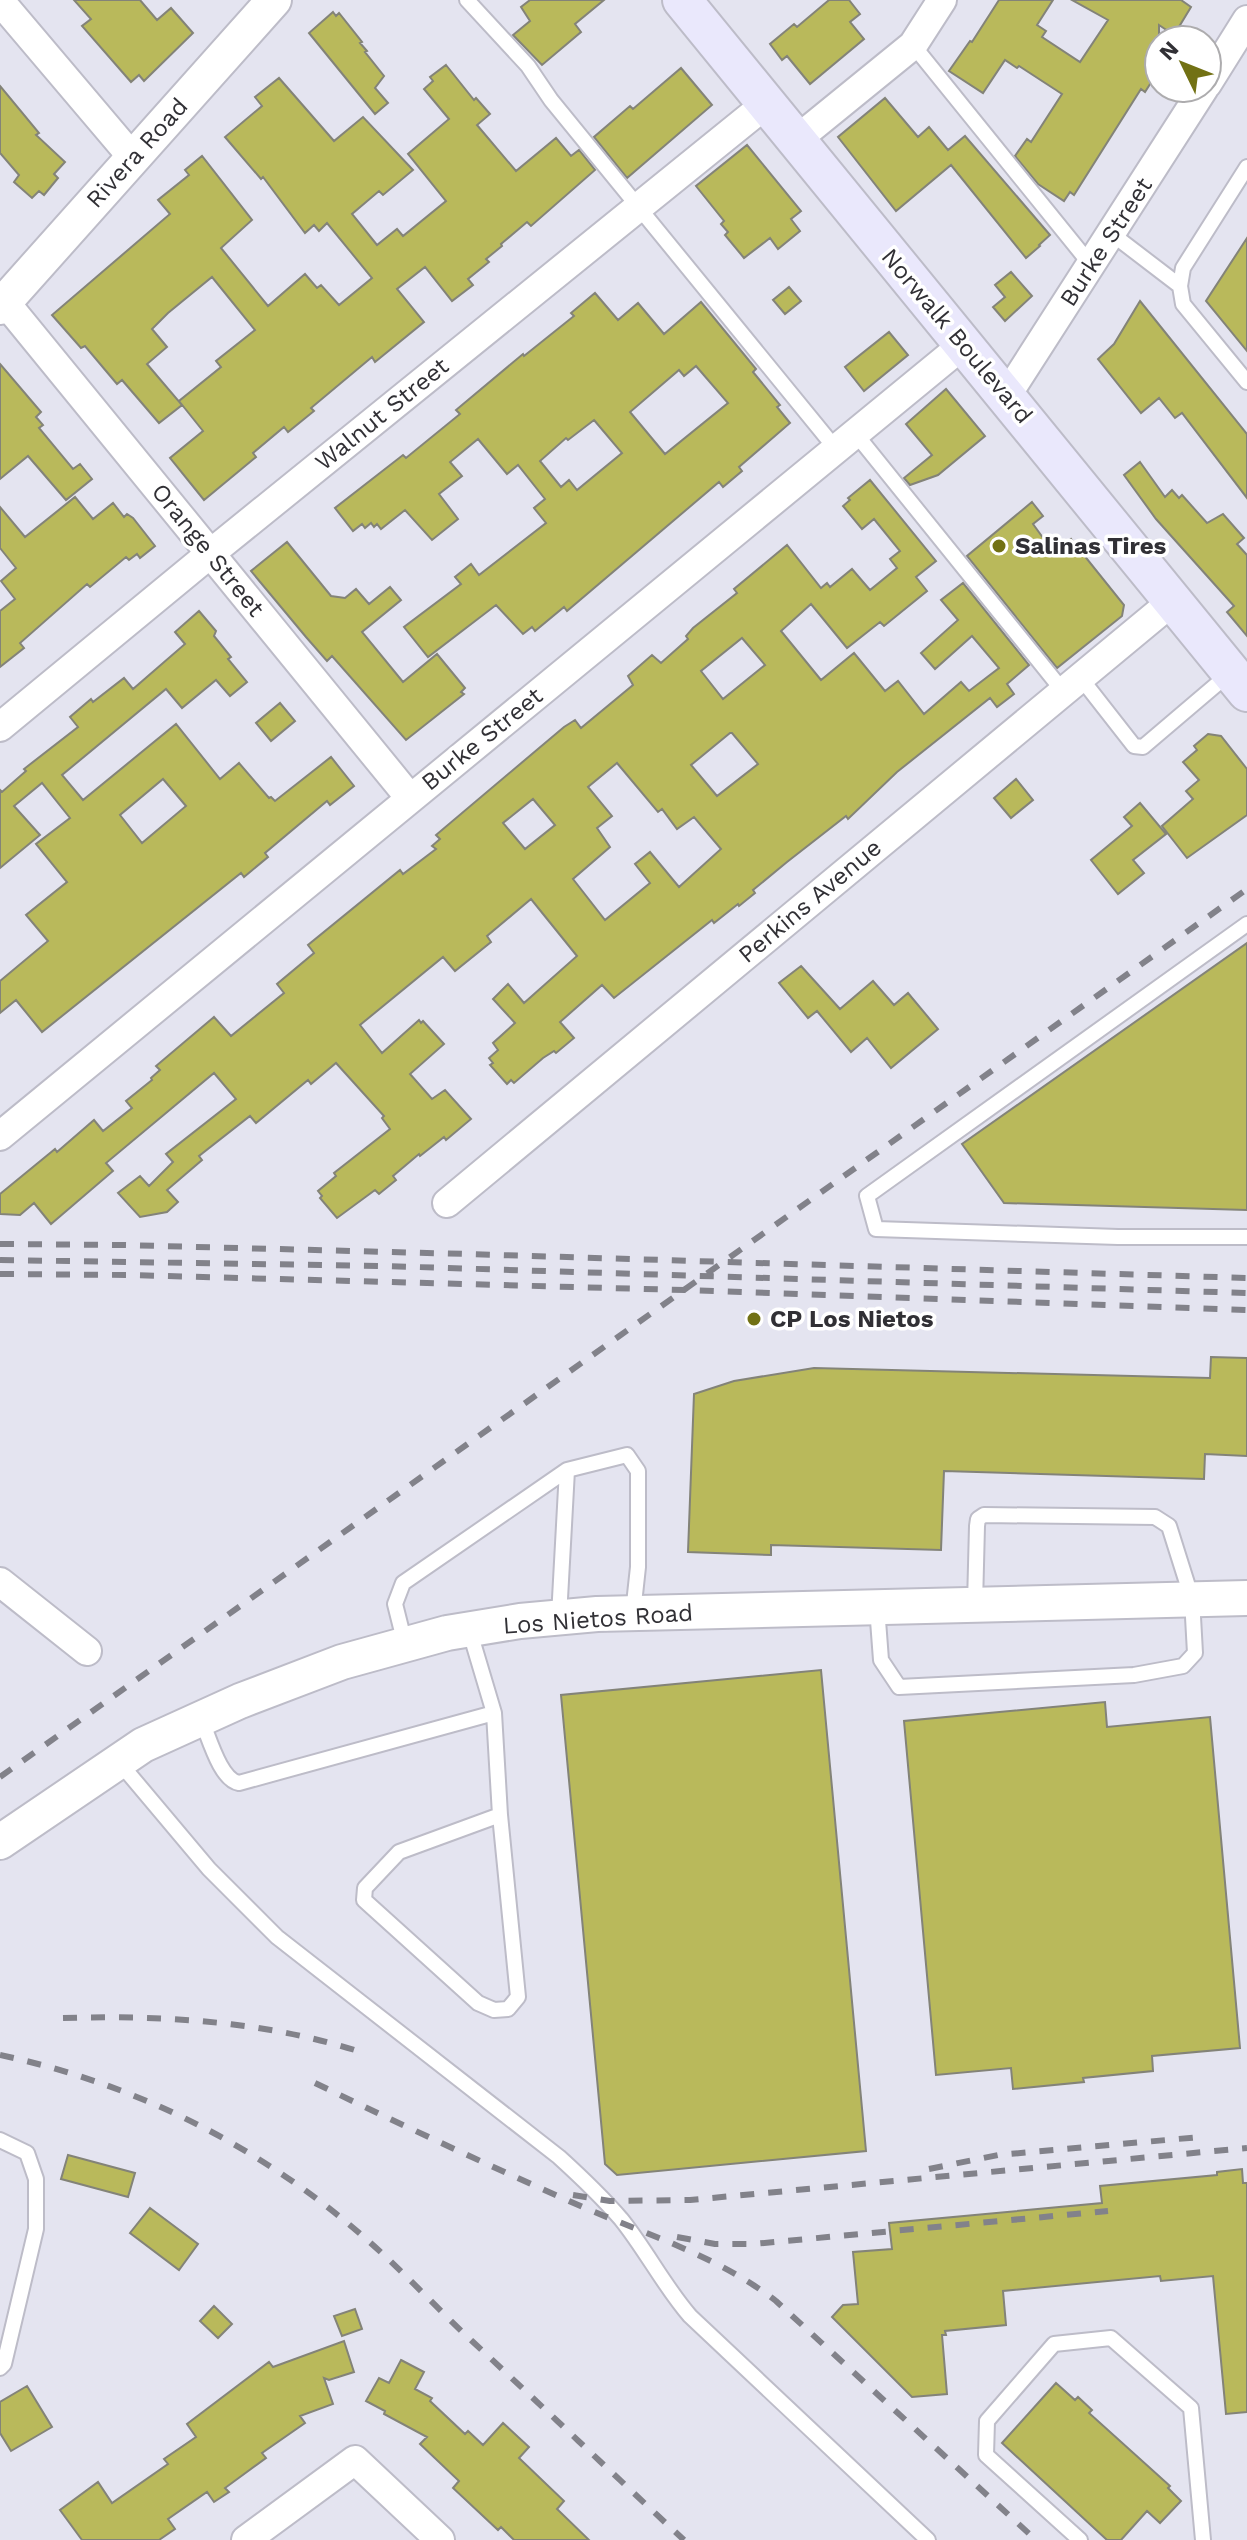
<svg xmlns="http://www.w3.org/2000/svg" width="1247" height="2540" font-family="'Work Sans',sans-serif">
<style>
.building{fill:#b9b95b;stroke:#838378;stroke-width:2;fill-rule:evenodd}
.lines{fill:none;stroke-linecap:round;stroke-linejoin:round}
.service-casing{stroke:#bdbcc8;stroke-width:18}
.minor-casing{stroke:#bdbcc8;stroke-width:32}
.tertiary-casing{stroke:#bdbcc8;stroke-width:38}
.secondary-casing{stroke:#bdbcc8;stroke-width:42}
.service{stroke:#fff;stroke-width:14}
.minor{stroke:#fff;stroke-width:28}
.tertiary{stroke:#fff;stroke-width:34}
.secondary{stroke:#eae8fc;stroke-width:38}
.rail{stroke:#82828a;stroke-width:6;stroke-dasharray:14 14;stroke-linecap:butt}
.poi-dot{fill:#727114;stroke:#fff;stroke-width:3}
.labels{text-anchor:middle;stroke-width:7;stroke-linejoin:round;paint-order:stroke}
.street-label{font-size:24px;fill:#313035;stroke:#fff}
.poi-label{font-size:24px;font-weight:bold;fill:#313035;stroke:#fff;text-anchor:start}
</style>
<rect width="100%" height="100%" fill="#e4e4f0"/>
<path class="building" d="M74,0H140L157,20L171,8L193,33L144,81L139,75L131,82L82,26L91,19Z
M530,0H604L575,24L581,32L542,65L513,35L530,21L521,7Z
M829,0H849L860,14L850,22L864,39L810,84L787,56L782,60L770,44L794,24L797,27Z
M999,0H1053L1037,25L1046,31L1042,37L1080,62L1108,20L1072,0H1181L1191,7L1174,35L1159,25V70L1145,92L1141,89L1074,195L1070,192L1064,201L1038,184L1015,156L1027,139L1031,142L1062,94L1019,66L1017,68L1005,60L983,93L949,71L970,41L972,42Z
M333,12L336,16L339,13L362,42L360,43L367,51L365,52L384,76L375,88L388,103L375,114L309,33Z
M446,65L474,100L476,98L490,114L477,125L516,171L556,138L571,156L579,150L595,170L531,226L527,222L501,244L502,246L486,259L489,262L468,279L473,285L452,301L425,267L397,289L424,322L375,362L372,357L311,408L314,411L288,432L284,427L253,453L256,457L204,500L170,458L203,431L179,401L221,367L216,361L255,330L212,277L168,313L152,329L167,347L147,364L182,405L159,423L122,380L117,384L85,346L81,348L52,315L170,214L158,200L189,175L185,170L202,156L252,220L221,248L268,306L305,274L317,288L321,285L339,305L372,278L327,223L319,231L314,225L305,233L263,177L261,179L225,137L262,106L255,97L279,78L334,141L363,117L413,170L383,195L379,191L352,214L377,245L397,229L403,236L446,201L408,154L449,119L424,89L433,81L430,77Z
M681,68L712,105L627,178L594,137L630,106L633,109Z
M0,86L39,133L36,135L65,162L54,174L58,178L44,195L39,191L32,198L14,182L19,175L0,153Z
M885,98L918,137L929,127L948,150L965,136L1050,235L1039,245L1040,246L1026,258L951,165L896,211L838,137Z
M747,145L801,211L791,219L800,231L778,249L770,238L744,258L725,235L728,232L721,224L724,221L696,186Z
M1247,238V351L1206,301Z
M1011,272L1032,296L1005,321L993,307L1005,297L995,285Z
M789,287L801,301L785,314L773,300Z
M595,293L618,320L638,303L664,334L701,302L756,369L753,372L780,405L777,407L790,423L739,467L742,471L723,487L719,482L567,611L564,607L535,631L532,627L523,634L496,605L428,657L404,627L461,584L455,577L471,564L479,575L546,523L534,508L545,499L518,465L507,474L478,439L450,462L462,476L439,494L458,519L432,540L405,510L381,529L377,524L374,527L371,523L365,528L362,524L353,531L335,508L403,455L406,458L460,414L456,410L523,354L524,356L574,316L571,313ZM696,366L728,403L665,454L630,412L679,370L684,376ZM594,420L622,453L577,490L569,480L561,487L540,461L566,438L568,440Z
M1140,301L1247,434V498L1182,413L1175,418L1159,398L1141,413L1098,359L1114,344Z
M889,332L908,355L864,391L845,367Z
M0,364L41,412L36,417L43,425L39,428L73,469L80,464L92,479L66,500L28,456L0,479Z
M946,389L985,436L938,475L910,485L904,478L932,455L906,424Z
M1140,462L1165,497L1172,490L1179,498L1182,495L1207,523L1223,514L1244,538L1237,544L1247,555V636L1227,612L1234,606L1156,519L1124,475Z
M870,480L936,561L916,577L927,591L884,626L880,622L847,648L811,604L781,631L821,680L854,653L885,691L898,681L924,714L961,682L969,691L999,668L972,636L935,669L921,653L958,620L941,600L963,583L1029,665L1007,684L1014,694L997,707L990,698L897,772L848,819L846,816L787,862L753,890L755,893L739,906L738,904L714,923L712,920L614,998L602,985L560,1022L574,1038L556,1053L554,1051L543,1058L514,1083L511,1080L507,1084L490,1065L493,1063L489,1058L498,1050L493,1043L515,1023L493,999L508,984L524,1003L577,956L531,899L487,936L491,942L455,971L443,957L360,1025L382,1053L419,1020L421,1023L423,1021L444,1044L410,1074L432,1099L445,1090L471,1119L446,1140L444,1137L420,1156L419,1154L393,1176L396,1180L379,1194L375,1190L337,1218L320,1198L322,1196L318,1191L336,1176L334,1173L390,1129L382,1118L384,1116L336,1063L311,1084L308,1080L256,1123L250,1116L199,1156L202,1160L167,1190L178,1202L167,1212L140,1217L118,1193L140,1176L149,1186L173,1162L166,1154L236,1099L214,1073L106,1163L113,1171L51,1224L34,1203L20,1215L0,1214V1194L55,1149L57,1152L94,1120L103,1131L132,1108L126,1101L152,1080L151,1078L160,1070L156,1066L214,1017L231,1036L284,993L277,984L314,953L308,945L400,870L403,874L436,849L432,846L440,839L436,835L564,727L575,720L581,728L633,685L628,676L652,655L661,663L688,639L686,636L693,628L737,593L734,589L787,545L821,588L827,583L830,587L852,569L870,590L897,568L890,559L900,551L874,519L862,529L843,506L850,500L848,498ZM742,638L765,665L723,699L701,671ZM730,733H732L758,764L717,796L691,765ZM617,763L658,812L662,809L677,829L694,817L721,849L679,887L650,852L635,864L650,883L605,920L573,879L610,847L597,828L612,816L588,787ZM533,799L555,825L525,849L503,823Z
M75,497L93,519L113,503L124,517L127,514L133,518L155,546L140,558L137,554L129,560L126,557L90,587L87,584L20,643L24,648L0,667V611L15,599L1,581L16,568L0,548V507L25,537Z
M1032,502L1043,516L1033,524L1054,553L1071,539L1124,605L1122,616L1057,668L967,556Z
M287,542L331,596L345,598L356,589L369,604L390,587L401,600L362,632L403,682L437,654L465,688L461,692L464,694L406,740L332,656L327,661L306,637L251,571Z
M199,611L216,631L214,636L231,657L228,659L247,682L230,696L216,680L182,708L166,689L62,775L83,800L176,724L220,779L239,763L269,798L271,797L275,801L331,757L354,786L330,805L327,801L265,853L268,857L244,877L241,873L42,1032L16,1000L0,1013V981L48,941L26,915L67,882L36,844L70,818L42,783L14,806L40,835L0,868V790L2,792L26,771L24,769L78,727L70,717L91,699L93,702L124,678L133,689L185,644L175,632ZM163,779L186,806L142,843L120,815Z
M280,703L295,721L271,741L256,723Z
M1208,734L1221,736L1247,769V815L1187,858L1162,826L1193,799L1186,791L1199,780L1183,762L1197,750L1194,746Z
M1016,779L1033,800L1011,818L994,798Z
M1140,803L1166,834L1133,860L1144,873L1118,894L1091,860L1132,826L1124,817Z
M1247,943V1210L1004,1203L962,1144Z
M801,966L840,1009L873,981L894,1005L908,993L938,1029L891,1068L867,1038L851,1052L817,1011L808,1018L779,983Z
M1211,1357L1247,1358V1456L1205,1454L1204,1479L944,1471L941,1550L771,1545V1555L688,1552L694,1394L734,1381L814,1368L1210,1378Z
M821,1670L866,2151L617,2175L605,2164L561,1695Z
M1105,1702L1107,1727L1210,1717L1240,2048L1152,2056L1153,2071L1083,2078L1084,2082L1013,2089L1011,2068L936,2075L904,1721Z
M68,2155L135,2173L128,2197L61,2179Z
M1242,2169L1243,2183H1247V2412L1226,2414L1213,2276L1161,2281L1160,2276L1003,2291L1006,2325L945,2331L946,2335H942L947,2394L912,2397L832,2317L843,2305L858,2304L853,2252L892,2249L889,2223L1102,2203L1100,2186L1217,2175V2172Z
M150,2208L198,2244L179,2270L130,2233Z
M214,2306L232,2324L218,2338L200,2321Z
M355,2309L362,2329L342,2336L334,2316Z
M344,2341L354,2372L329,2380L324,2378L333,2404L300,2416L305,2423L262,2453L266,2458L225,2488L229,2492L214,2502L207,2492L168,2519L175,2529L159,2540H82L60,2510L98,2482L112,2503L168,2464L164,2459L196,2437L187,2424L269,2362L273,2367Z
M401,2360L424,2372L415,2389L432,2398L430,2401L465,2434L468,2431L483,2445L503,2423L529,2447L519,2458L564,2501L557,2509L589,2540H514L501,2527L498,2530L453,2488L459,2481L420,2444L427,2437L384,2414L385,2411L366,2401L379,2378L389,2383Z
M1056,2383L1075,2400L1078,2397L1092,2410L1089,2413L1170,2486L1168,2488L1181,2501L1160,2523L1147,2511L1121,2540H1107L1002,2443Z
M27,2386L52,2427L11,2451L0,2433V2402Z"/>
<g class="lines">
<g class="service-casing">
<path id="service" d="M467,0L528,66L551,100L836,449
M913,45L1091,265
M1247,167L1183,268L1180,286L1183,304L1247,382
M1112,234L1180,286
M855,433L1063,691
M1080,677L1134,746L1143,747L1230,673
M1247,924L867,1196L876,1229L1118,1237H1247
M877,1607L881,1660L899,1687L1134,1675L1183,1666L1195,1653L1192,1599L1169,1526L1155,1517L984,1515L978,1519L977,1526L975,1604
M559,1617L567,1470
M405,1644L395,1604L403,1583L567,1470L627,1455L638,1471V1567L633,1613
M494,1713L500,1815L518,1997L508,2009L494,2010L478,2003L364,1900L365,1888L399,1852L500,1815
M201,1719C209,1737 220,1780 239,1783L494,1713L469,1629
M119,1762L209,1869L277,1937L559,2157C581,2177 602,2197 621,2219C646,2250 664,2286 690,2316L928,2540
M0,2140L27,2153L36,2179V2229L4,2364L0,2368
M1080,2540L986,2455L987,2421L1054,2344L1111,2338L1191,2408L1203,2540"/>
</g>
<g class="minor-casing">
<path id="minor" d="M0,1L133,158
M1207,84L1247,20
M795,141L913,45L942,0
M5,302L410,798
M1007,395L1204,88
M0,727L211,553L766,104
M0,1136L964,344
M447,1203L1174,600
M0,1582L87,1651
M246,2540L355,2460L440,2540"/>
</g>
<g class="tertiary-casing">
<path id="tertiary" d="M0,307L274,0
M0,1842L143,1745L240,1701L342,1662L447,1633L520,1621L597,1614L1247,1598"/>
</g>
<g class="secondary-casing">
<path id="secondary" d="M682,0L1247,692"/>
</g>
<use href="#service" class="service"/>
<use href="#minor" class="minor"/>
<use href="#tertiary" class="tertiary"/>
<use href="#secondary" class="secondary"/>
<path class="rail" d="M0,1244L122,1245L467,1254L1247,1278
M0,1260L384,1266L1247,1293
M0,1274L128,1275L685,1290L1247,1310
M0,1777L1247,889
M63,2018C163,2015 262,2021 358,2051
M0,2055C146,2086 277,2155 386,2257C415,2284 443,2314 472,2341C543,2407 613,2474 684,2540
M315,2083C404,2126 494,2168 585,2208C651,2236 719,2257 776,2301L1036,2540
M929,2169L998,2155L1200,2137
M573,2195L610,2201L690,2200L1247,2148
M677,2237L715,2244H753L1108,2211"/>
</g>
<g class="poi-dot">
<circle cx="999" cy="546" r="8"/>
<circle cx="754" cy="1319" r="8"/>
</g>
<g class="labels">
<g class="street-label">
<text transform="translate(137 153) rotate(-48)" y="8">Rivera Road</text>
<text transform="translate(1106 242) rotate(-57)" y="8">Burke Street</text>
<text transform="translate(957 336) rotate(50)" y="8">Norwalk Boulevard</text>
<text transform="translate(382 414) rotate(-39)" y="8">Walnut Street</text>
<text transform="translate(208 550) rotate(51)" y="8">Orange Street</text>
<text transform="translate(482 739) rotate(-39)" y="8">Burke Street</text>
<text transform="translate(810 901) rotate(-40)" y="8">Perkins Avenue</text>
<text transform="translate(598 1619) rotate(-4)" y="8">Los Nietos Road</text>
</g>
<g class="poi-label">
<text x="1015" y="554">Salinas Tires</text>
<text x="770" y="1327">CP Los Nietos</text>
</g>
</g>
<g transform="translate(1183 64) rotate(313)"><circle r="38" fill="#ffffff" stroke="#adacae" stroke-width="2"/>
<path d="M0-6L14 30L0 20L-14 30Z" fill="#727114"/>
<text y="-12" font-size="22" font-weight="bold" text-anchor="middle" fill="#313035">N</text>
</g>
</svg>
